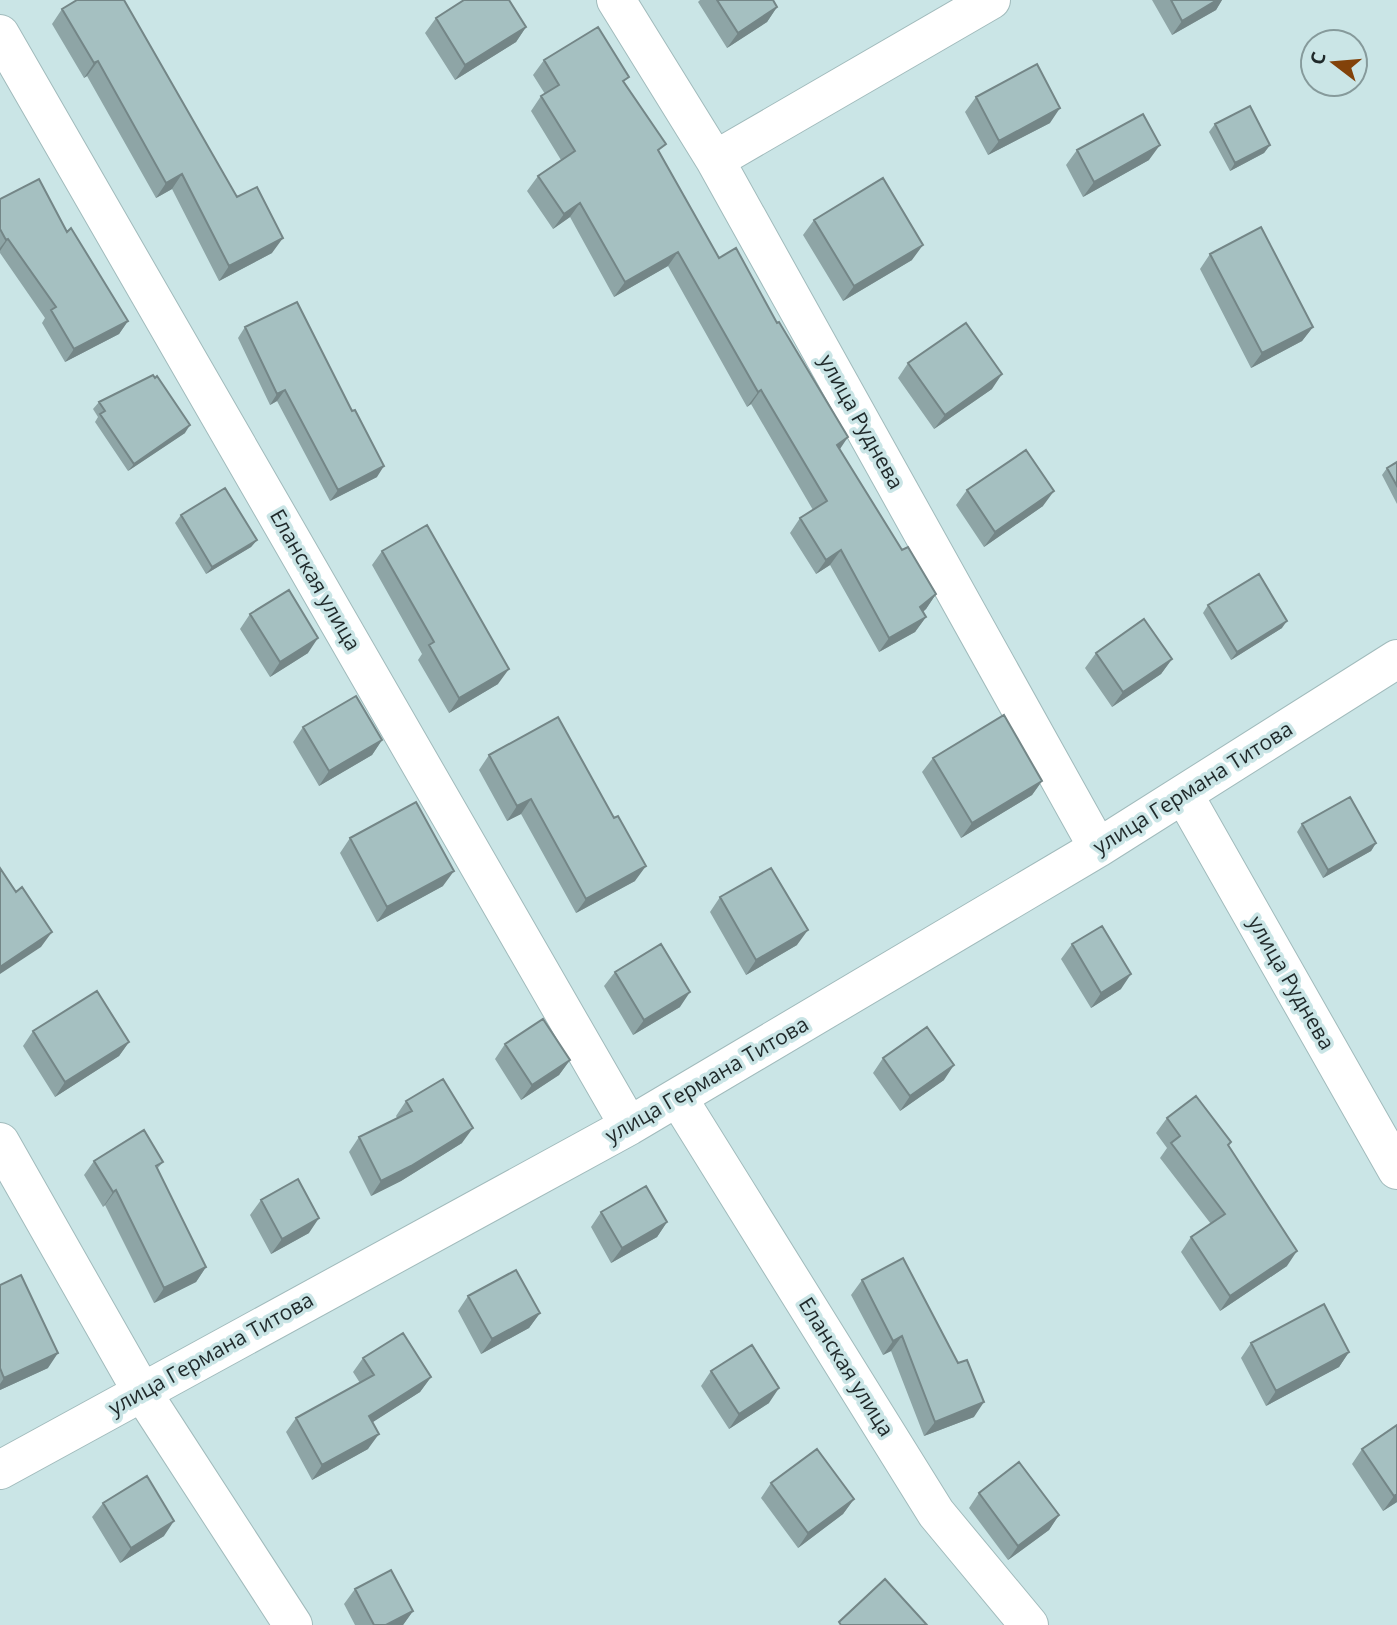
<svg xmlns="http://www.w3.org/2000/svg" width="1397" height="1625" font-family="'Open Sans',sans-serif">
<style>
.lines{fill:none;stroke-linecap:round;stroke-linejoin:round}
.minor-casing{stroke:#a1bbbc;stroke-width:40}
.minor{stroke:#fff;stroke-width:38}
.wall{fill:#8ea5a6}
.shaded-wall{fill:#748687}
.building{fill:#a5c0c1;stroke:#748687;stroke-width:2}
.labels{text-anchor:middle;stroke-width:7;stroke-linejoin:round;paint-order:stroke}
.street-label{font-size:21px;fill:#1f292a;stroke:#cae5e6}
</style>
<rect width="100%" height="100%" fill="#cae5e6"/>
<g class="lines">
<g class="minor-casing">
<path id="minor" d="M616,0L715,160L1098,848
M0,34L629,1126
M715,160L991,0
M1184,795L1397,1170
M678,1098L936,1513L1029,1625
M0,1142L142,1392L293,1625
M0,1470L629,1126L1098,848L1397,659"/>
</g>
<use href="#minor" class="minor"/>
</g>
<path class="wall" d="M700,0H773L777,7L767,22L727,48L698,2Z
M1152,0H1222L1216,10L1172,35Z
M62,9L237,197L272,253L219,281L172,189L156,198L87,76L84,78L52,24Z
M436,18L526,27L516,42L455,80L425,33Z
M544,60L625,84L660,153L719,258L902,550L936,594L926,609L923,612L926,617L915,632L879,652L830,565L816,574L790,533L800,518L813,510L751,404L747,407L668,266L614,297L570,217L553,229L527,191L538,176L561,160L531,111L541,96L545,94L533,75Z
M976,97L1050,123L988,155L965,112Z
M1215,124L1270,145L1264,153L1230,171L1209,132Z
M1077,150L1149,160L1083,197L1066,165Z
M0,199L67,232L128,321L119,334L65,362L42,323L45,318L0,253Z
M814,220L912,260L843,301L803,235Z
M1210,254L1313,327L1302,341L1251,368L1200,269Z
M245,327L377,477L330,501L277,401L270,405L238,338Z
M908,363L992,389L934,429L898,378Z
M99,402L185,433L128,471L95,422L98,417L93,409Z
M1397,462V504L1382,475L1387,468Z
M967,490L1043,506L984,547L956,505Z
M181,515L257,540L251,547L206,574L175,523Z
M382,551L498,684L449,713L418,660L422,654L372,565Z
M1208,605L1282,628L1231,660L1203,613Z
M250,614L308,653L270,677L240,629Z
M1096,653L1172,659L1161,674L1112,707L1085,668Z
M303,727L382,740L372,755L319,786L293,742Z
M489,755L635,881L576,913L521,814L507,821L479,770Z
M933,758L1042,781L1032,795L961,838L922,772Z
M1302,824L1376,843L1371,851L1323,878L1297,832Z
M350,838L443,886L377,922L340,853Z
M720,897L797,945L746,975L710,912Z
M1072,944L1121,989L1091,1008L1061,959Z
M615,972L680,1007L633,1035L604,986Z
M33,1031L129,1042L119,1056L55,1097L23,1046Z
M505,1044L570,1060L559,1075L521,1100L495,1059Z
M883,1058L944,1080L900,1111L873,1073Z
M406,1101L462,1143L401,1181L371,1196L349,1152L359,1137L397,1118L396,1116Z
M1167,1118L1228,1146L1287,1266L1220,1311L1181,1252L1191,1237L1211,1224L1160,1158L1167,1148L1156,1133Z
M94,1161L163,1162L157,1169L206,1267L196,1282L154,1303L105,1205L103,1207L84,1175Z
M261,1200L309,1233L271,1254L250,1215Z
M601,1212L667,1222L657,1237L611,1263L591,1227Z
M862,1280L958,1363L974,1417L924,1436L891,1351L883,1355L851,1295Z
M0,1285L48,1368L0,1390Z
M468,1296L540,1313L529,1328L481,1354L458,1311Z
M1251,1343L1349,1352L1339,1367L1266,1406L1241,1358Z
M363,1358L431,1377L420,1392L372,1422L368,1449L312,1480L286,1432L296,1418L360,1383L353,1372Z
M711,1371L769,1403L729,1429L701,1386Z
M1397,1425V1502L1383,1511L1352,1464L1362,1449Z
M771,1483L854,1499L843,1514L798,1548L761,1498Z
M979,1493L1059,1515L1049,1530L1008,1560L969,1508Z
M103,1503L164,1536L120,1563L92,1517Z
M355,1589L413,1611L403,1625H355L344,1604Z"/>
<path class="shaded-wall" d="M1217,0H1222L1216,10L1172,35L1182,21Z
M777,7L767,22L727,48L738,33Z
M526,27L516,42L455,80L465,65Z
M98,61L87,76L84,78L94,63Z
M1060,108L1050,123L988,155L999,141Z
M1160,145L1149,160L1083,197L1094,182Z
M1270,145L1264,153L1230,171L1235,163Z
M182,174L172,189L156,198L166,183Z
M580,203L570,217L553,229L564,214Z
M283,238L272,253L219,281L229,266Z
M8,239L0,251V248L6,240Z
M923,245L912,260L843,301L854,286Z
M678,252L668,266L614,297L625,282Z
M128,321L119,334L65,362L74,349Z
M1313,327L1302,341L1251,368L1262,353Z
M1002,374L992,389L934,429L945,415Z
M285,390L277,401L270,405L277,394Z
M761,390L751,404L747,407L758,392Z
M190,425L185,433L128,471L134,464Z
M848,437L838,452L837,445Z
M384,466L377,477L330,501L338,490Z
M1054,491L1043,506L984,547L995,532Z
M257,540L251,547L206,574L212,567Z
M841,550L830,565L816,574L826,560Z
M936,594L926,609L910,622L920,607Z
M926,617L915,632L879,652L889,638Z
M1287,621L1282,628L1231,660L1237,652Z
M318,638L308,653L270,677L280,662Z
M1172,659L1161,674L1112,707L1123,692Z
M509,669L498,684L449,713L459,698Z
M382,740L372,755L319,786L329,771Z
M1042,781L1032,795L961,838L972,823Z
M531,799L521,814L507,821L517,806Z
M1376,843L1371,851L1323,878L1328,870Z
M646,866L635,881L576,913L586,899Z
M454,871L443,886L377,922L387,907Z
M808,930L797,945L746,975L756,960Z
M52,932L41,947L0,974V967Z
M1131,974L1121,989L1091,1008L1101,993Z
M690,992L680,1007L633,1035L644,1020Z
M129,1042L119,1056L55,1097L65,1082Z
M570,1060L559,1075L521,1100L532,1085Z
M954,1065L944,1080L900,1111L910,1096Z
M473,1128L462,1143L401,1181L371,1196L381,1181Z
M116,1190L105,1205L103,1207L113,1192Z
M319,1218L309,1233L271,1254L282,1239Z
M667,1222L657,1237L611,1263L622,1248Z
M1297,1251L1287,1266L1220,1311L1230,1296Z
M206,1267L196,1282L154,1303L164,1288Z
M540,1313L529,1328L481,1354L492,1339Z
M902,1336L891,1351L883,1355L893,1341Z
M1349,1352L1339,1367L1266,1406L1276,1391Z
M58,1353L48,1368L0,1390V1384L4,1378Z
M431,1377L420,1392L359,1431L369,1416Z
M779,1388L769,1403L729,1429L739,1414Z
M984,1402L974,1417L924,1436L935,1422Z
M379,1434L368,1449L312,1480L322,1465Z
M1397,1494V1502L1383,1511L1394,1496Z
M854,1499L843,1514L798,1548L808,1533Z
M1059,1515L1049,1530L1008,1560L1018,1546Z
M174,1521L164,1536L120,1563L131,1548Z
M413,1611L403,1625H386Z"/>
<path class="building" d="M77,0H124L237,197L257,187L283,238L229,266L182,174L166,183L98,61L94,63L62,9Z
M464,0H509L526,27L465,65L436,18Z
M717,0H773L777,7L738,33Z
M1171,0H1217L1182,21Z
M598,27L629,77L623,81L666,144L658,150L719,258L736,248L777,323L779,322L848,437L837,445L902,550L908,547L936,594L920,607L926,617L889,638L841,550L826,560L800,518L827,501L761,390L758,392L678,252L625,282L580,203L564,214L538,176L575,151L541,96L559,85L544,60Z
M1037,64L1060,108L999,141L976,97Z
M1250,106L1270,145L1235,163L1215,124Z
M1143,114L1160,145L1094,182L1077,150Z
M883,178L923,245L854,286L814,220Z
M39,179L67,232L71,228L128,321L74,349L51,310L56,307L8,239L6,240L0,229V199Z
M1261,227L1313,327L1262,353L1210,254Z
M297,302L352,411L355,410L384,466L338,490L285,390L277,394L245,327Z
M966,323L1002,374L945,415L908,363Z
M153,375L155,378L157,376L190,425L134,464L100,414L105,411L99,402Z
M1026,450L1054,491L995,532L967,490Z
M1397,462V486L1387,468Z
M225,488L257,540L212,567L181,515Z
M427,525L509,669L459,698L429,645L434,642L382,551Z
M1259,574L1287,621L1237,652L1208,605Z
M289,590L318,638L280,662L250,614Z
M1144,619L1172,659L1123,692L1096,653Z
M356,696L382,740L329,771L303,727Z
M1004,715L1042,781L972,823L933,758Z
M558,717L614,818L618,816L646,866L586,899L531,799L517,806L489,755Z
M1350,797L1376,843L1328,870L1302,824Z
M416,802L454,871L387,907L350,838Z
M0,868L16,892L22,887L52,932L0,967Z
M771,868L808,930L756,960L720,897Z
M1102,926L1131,974L1101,993L1072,944Z
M661,944L690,992L644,1020L615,972Z
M97,991L129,1042L65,1082L33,1031Z
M543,1019L570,1060L532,1085L505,1044Z
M927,1027L954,1065L910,1096L883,1058Z
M443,1079L473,1128L411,1166L381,1181L359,1137L412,1111L406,1101Z
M1196,1096L1231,1142L1228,1145L1297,1251L1230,1296L1191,1237L1225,1214L1171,1143L1180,1136L1167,1118Z
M144,1130L163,1162L156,1166L206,1267L164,1288L116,1190L113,1192L94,1161Z
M298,1179L319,1218L282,1239L261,1200Z
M646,1186L667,1222L622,1248L601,1212Z
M903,1258L958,1363L967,1360L984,1402L935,1422L902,1336L893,1341L862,1280Z
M516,1270L540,1313L492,1339L468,1296Z
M21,1275L58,1353L4,1378L0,1368V1285Z
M1324,1304L1349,1352L1276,1391L1251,1343Z
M403,1333L431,1377L369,1416L379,1434L322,1465L296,1418L374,1375L363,1358Z
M752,1345L779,1388L739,1414L711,1371Z
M1397,1425V1494L1394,1496L1362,1449Z
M817,1449L854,1499L808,1533L771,1483Z
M1019,1462L1059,1515L1018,1546L979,1493Z
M147,1476L174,1521L131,1548L103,1503Z
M391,1570L413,1611L386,1625H374L355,1589Z
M885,1579L927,1625H841L839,1622Z"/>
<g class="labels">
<g class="street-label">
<text transform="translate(861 422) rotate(61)" y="7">улица Руднева</text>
<text transform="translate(315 580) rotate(60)" y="7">Еланская улица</text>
<text transform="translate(1193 788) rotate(-32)" y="7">улица Германа Титова</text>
<text transform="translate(1291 983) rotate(60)" y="7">улица Руднева</text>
<text transform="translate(707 1080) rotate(-30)" y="7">улица Германа Титова</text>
<text transform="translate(211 1354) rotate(-29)" y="7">улица Германа Титова</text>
<text transform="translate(846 1367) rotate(58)" y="7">Еланская улица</text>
</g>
</g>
<g transform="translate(1334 63) rotate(286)"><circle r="33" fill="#cae5e6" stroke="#869a9b" stroke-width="2"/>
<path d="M0-5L12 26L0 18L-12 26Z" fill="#82420a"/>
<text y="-10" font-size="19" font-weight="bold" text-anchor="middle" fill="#1f292a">С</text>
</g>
</svg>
